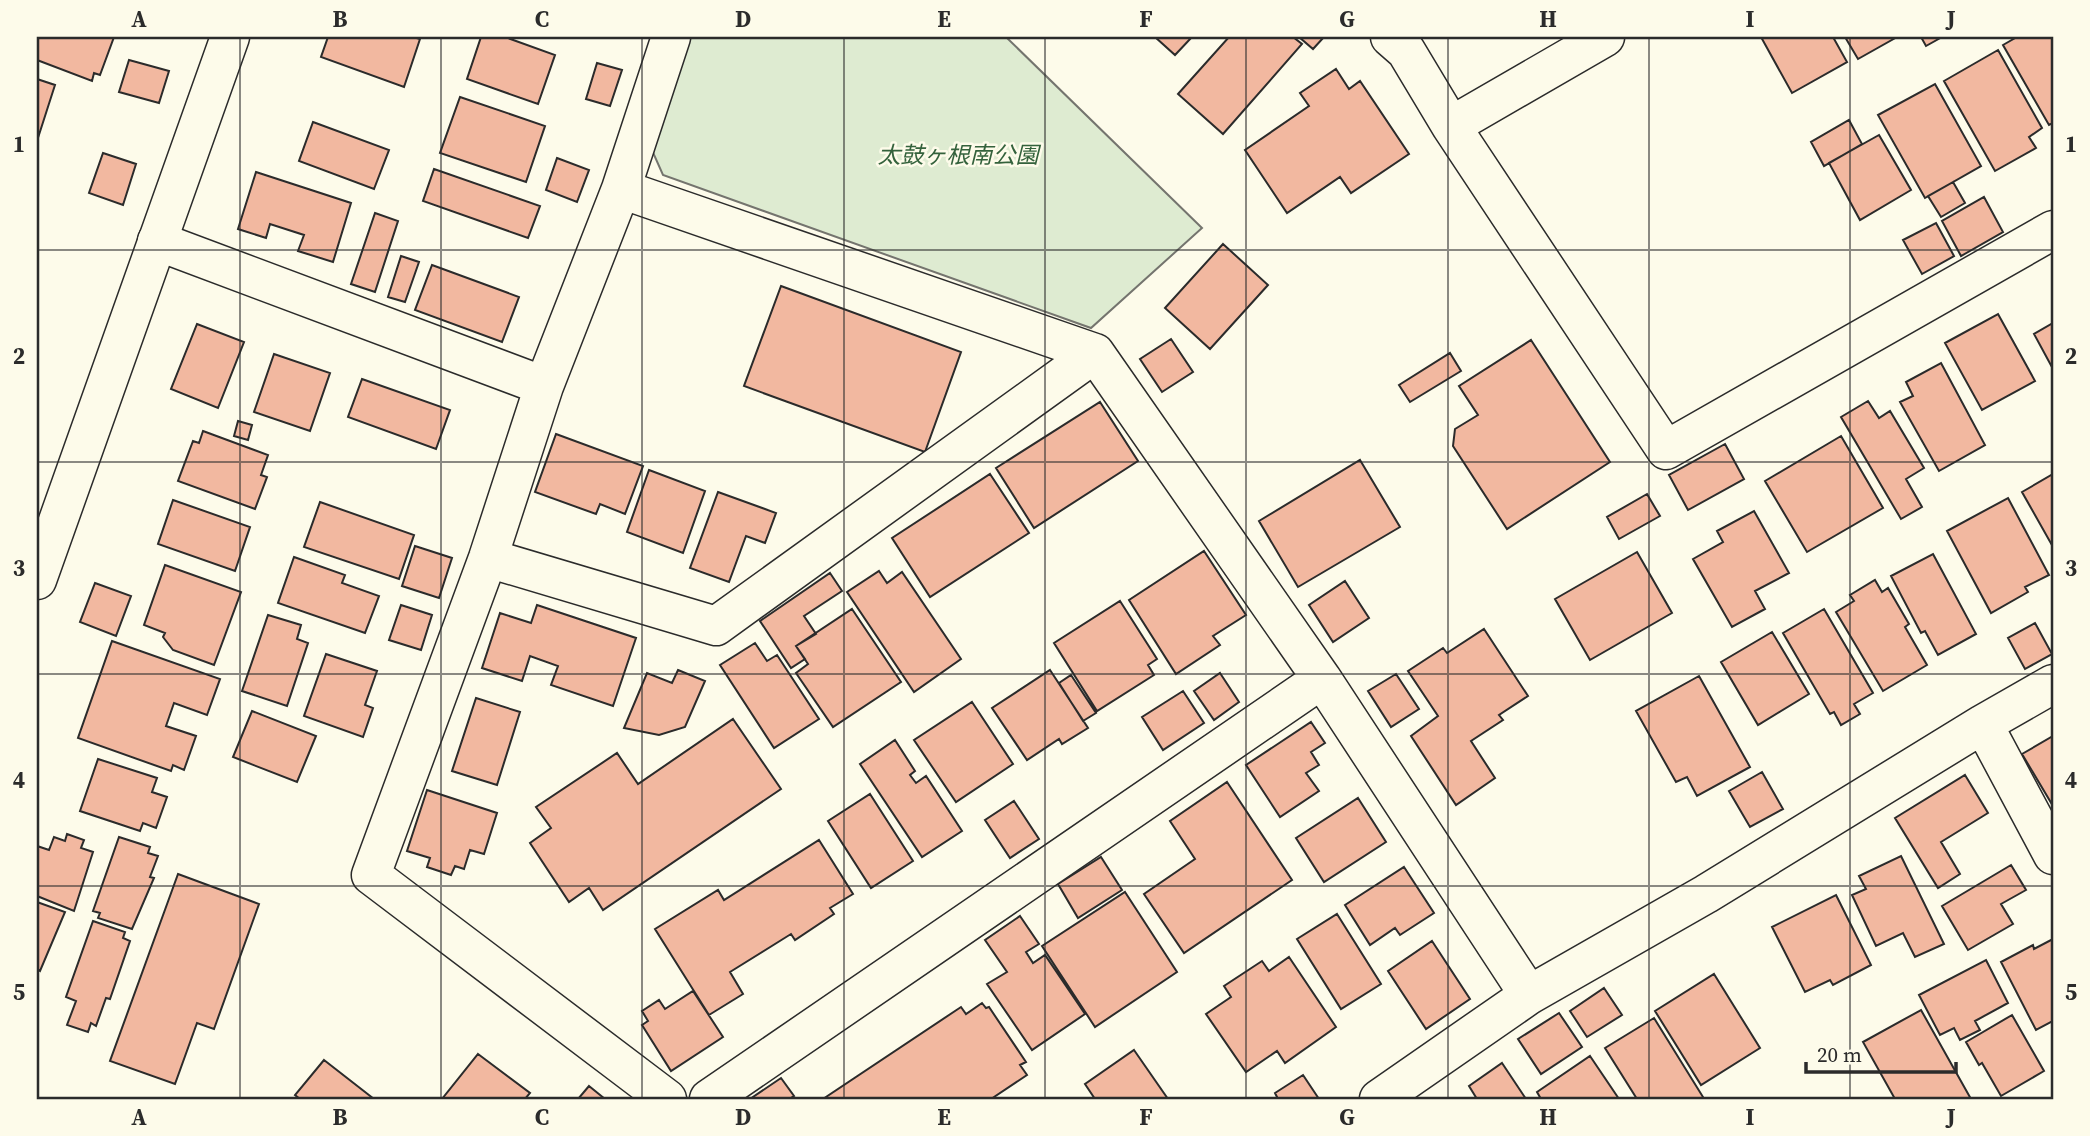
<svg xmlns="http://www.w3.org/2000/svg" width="2090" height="1136" font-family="'Source Serif 4','Noto Sans JP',serif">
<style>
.green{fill:#deebd1;stroke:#74746e;stroke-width:2}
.building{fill:#f2b8a0;stroke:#2b2b2b;stroke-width:2}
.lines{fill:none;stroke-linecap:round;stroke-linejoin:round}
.street-casing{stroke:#2b2b2b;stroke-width:41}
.secondary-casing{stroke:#2b2b2b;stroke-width:41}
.street{stroke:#fdfbea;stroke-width:38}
.secondary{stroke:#fdfbea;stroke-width:38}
.grid{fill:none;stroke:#2b2b2b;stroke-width:2;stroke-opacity:0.55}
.labels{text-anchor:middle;stroke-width:5;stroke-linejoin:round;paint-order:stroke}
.park-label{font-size:23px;font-style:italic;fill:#34623c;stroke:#fdfbea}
.neatline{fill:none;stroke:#2b2b2b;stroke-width:2.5}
.grid-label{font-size:23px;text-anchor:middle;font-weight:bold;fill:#2b2b2b}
</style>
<rect width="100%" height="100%" fill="#fdfbea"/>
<path class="green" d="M691,37H1006L1202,228L1091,328L663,175L651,148Z"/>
<path class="building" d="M37,37H114L100,75L94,73L92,81L37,60Z
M328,37H413L420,39L404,87L321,57Z
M481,37H505L555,55L538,104L467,79Z
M1155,37H1192L1175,55Z
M1229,37H1293L1302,44L1223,134L1178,94Z
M1299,37H1324L1313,49Z
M1761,37H1833L1847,62L1792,93Z
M1845,37H1897L1858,59Z
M1921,37H1942L1926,46Z
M2017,37H2053V123L2049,125L2003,45Z
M1998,50L2042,128L2029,137L2036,148L1995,171L1944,81Z
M129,60L169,71L159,103L119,92Z
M597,63L622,70L610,106L586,99Z
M1336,69L1349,89L1360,81L1409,154L1351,193L1340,177L1287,213L1245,150L1309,106L1300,93Z
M37,79L55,85L37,141Z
M1935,84L1981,166L1925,198L1878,115Z
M460,97L545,126L526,182L440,153Z
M1849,120L1862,144L1824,166L1811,142Z
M313,122L389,150L374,189L299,161Z
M1879,135L1911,190L1860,220L1829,163Z
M103,153L136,164L123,205L89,193Z
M557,158L589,170L577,202L546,190Z
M434,169L540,206L528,238L423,201Z
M256,172L351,203L333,262L298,251L304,235L270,224L266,238L238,229Z
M1953,182L1965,203L1941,217L1928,196Z
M1984,197L2003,232L1961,256L1942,221Z
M375,213L398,221L375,292L351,284Z
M1936,223L1954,256L1922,274L1903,240Z
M1223,244L1268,285L1210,349L1165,308Z
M401,256L419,262L405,302L388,297Z
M432,265L519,297L502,342L415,310Z
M781,286L961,352L925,452L744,386Z
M1998,314L2035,381L1982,410L1945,343Z
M2053,323V369L2034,334Z
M197,324L244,342L218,408L171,389Z
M1171,339L1193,372L1162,392L1140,359Z
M1531,340L1610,462L1507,529L1453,446L1455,429L1478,415L1459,386Z
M1450,353L1461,371L1410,402L1399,385Z
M274,354L330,373L310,431L254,412Z
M1941,363L1985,445L1939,471L1900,402L1913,396L1906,382Z
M362,379L450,410L436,449L348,417Z
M1868,401L1879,418L1890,411L1924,468L1906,479L1922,507L1901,519L1841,417Z
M1100,402L1138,461L1034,528L996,468Z
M238,421L252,425L248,440L234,436Z
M203,431L268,455L261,475L267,477L255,509L178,481L193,441L199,443Z
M556,434L643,466L625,514L600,504L596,514L535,492Z
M1841,436L1883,508L1807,552L1765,481Z
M1725,444L1744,479L1688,510L1669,475Z
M1360,460L1400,527L1298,587L1259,521Z
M649,470L705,491L683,553L627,532Z
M990,474L1029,533L930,597L892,538Z
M2053,474V547L2022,492Z
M718,492L776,513L765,543L746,536L729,582L690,568Z
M1647,494L1660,516L1619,539L1607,517Z
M2008,498L2049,575L2025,587L2028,592L1991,613L1947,531Z
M173,500L250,527L235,571L158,544Z
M320,502L414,535L399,579L304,547Z
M1754,511L1789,573L1755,591L1765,609L1732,627L1693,559L1723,542L1717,531Z
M415,546L452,558L439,598L402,586Z
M1204,551L1246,615L1213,636L1220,645L1176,674L1129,600Z
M1637,552L1672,613L1590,660L1555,599Z
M1933,554L1976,634L1938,655L1925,631L1921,633L1891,576Z
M294,557L345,575L342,583L379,596L365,633L278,603Z
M165,565L241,592L214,665L173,650L163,637L165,633L144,625Z
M879,571L887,583L902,572L961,659L914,692L847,592Z
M830,573L842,591L804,616L816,634L796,646L805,659L791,668L760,621Z
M1875,580L1882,592L1888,588L1909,624L1905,627L1927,665L1883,691L1836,612L1854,601L1850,595Z
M1345,581L1369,618L1333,642L1309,605Z
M95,583L131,596L116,636L80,622Z
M1120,601L1157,659L1148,665L1154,675L1097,711L1054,643Z
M401,605L432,615L421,650L389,640Z
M537,605L636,638L613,706L551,685L558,666L530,656L522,681L482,668L500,613L531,623Z
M852,609L901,682L833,727L796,673L808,664L796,646Z
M1824,609L1873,693L1854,704L1860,714L1841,725L1834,712L1830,714L1783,633Z
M268,615L301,625L297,639L308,643L287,706L242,691Z
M2035,623L2052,654L2025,669L2008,638Z
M1484,629L1528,696L1499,715L1503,720L1471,741L1495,778L1456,805L1411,736L1438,716L1408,671L1443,648L1447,653Z
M1772,632L1809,694L1758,725L1721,662Z
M112,641L220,679L207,715L174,703L166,726L196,736L184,770L173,765L171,771L78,738Z
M755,643L767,661L777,655L819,719L774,748L720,665Z
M326,654L377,671L365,705L373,708L363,737L304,716Z
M678,670L705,681L685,727L659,735L624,728L647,673L672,683Z
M1050,670L1088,728L1062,744L1059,739L1027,760L992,708Z
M1220,673L1239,702L1214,720L1194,691Z
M1396,674L1419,709L1391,727L1368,691Z
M1071,675L1096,713L1083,721L1059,683Z
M1699,676L1750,767L1697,796L1687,777L1676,782L1636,711Z
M1183,691L1204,723L1163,750L1142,717Z
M476,698L520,712L497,785L452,771Z
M972,702L1013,764L956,802L914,740Z
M252,711L316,736L297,782L233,757Z
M733,719L781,789L603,910L589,888L569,902L530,843L551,828L536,807L617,753L638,784Z
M1311,722L1325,743L1311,752L1319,765L1306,773L1319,791L1280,817L1246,765Z
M2053,736V806L2022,754Z
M895,740L915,771L910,775L916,783L926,776L962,831L922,857L860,764Z
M98,759L157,778L152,792L167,797L156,828L143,823L140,831L80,811Z
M1762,772L1783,809L1750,827L1729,791Z
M1965,775L1988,813L1941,842L1960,874L1938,888L1895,818Z
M1227,782L1292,880L1184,953L1144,894L1195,859L1170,821Z
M427,790L497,813L484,854L470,850L464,869L455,866L451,875L427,867L430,858L407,851Z
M870,794L913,861L871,888L828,821Z
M1358,798L1386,842L1324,882L1296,838Z
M1014,801L1039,839L1010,858L985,820Z
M67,834L84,840L81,848L93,852L74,911L37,896V846L49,850L54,837L65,841Z
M119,837L150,847L148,853L158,856L150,877L154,878L132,929L98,918L100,913L93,911Z
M819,840L853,894L830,908L834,914L795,940L791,934L730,972L743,994L709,1015L655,929L718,890L724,900Z
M1901,856L1944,944L1915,957L1903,933L1876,946L1852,895L1866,889L1859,876Z
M1101,857L1122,890L1078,918L1058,884Z
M2011,865L2026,890L2001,904L2013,924L1968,950L1942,906Z
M1404,867L1434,913L1400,935L1395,928L1370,945L1345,905Z
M178,874L259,904L214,1029L197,1023L175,1084L110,1061Z
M1125,892L1177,972L1095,1027L1042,946Z
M1836,895L1871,965L1833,985L1830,980L1805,992L1772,927Z
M37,902L65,912L40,971L37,969Z
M1337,914L1381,984L1341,1009L1297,939Z
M1020,916L1039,944L1026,952L1033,963L1045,955L1085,1014L1032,1050L987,984L1007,972L985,940Z
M93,921L125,932L123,938L130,941L110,999L106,998L96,1026L91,1023L88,1032L67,1025L76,1001L66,997Z
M2053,939V1021L2036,1030L2001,962L2033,945L2034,949Z
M1432,941L1470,999L1426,1029L1388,971Z
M1289,957L1336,1027L1285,1063L1277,1051L1246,1072L1206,1014L1231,997L1224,986L1262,961L1269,971Z
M1986,960L2008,1003L1975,1021L1980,1030L1960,1040L1954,1028L1940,1035L1919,995Z
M1714,974L1760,1048L1701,1085L1655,1011Z
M1604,988L1622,1015L1587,1037L1570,1011Z
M693,991L723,1037L671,1071L642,1025L648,1021L642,1011L659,1000L665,1009Z
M982,1003L986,1008L989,1007L1026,1062L1020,1065L1027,1075L991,1099H823L961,1007L966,1014Z
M1921,1010L1971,1099H1895L1863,1042Z
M1559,1013L1582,1047L1541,1074L1518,1039Z
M2012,1015L2044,1071L2001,1096L1982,1063L1979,1065L1966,1042Z
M1654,1018L1703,1097L1699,1099H1637L1605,1048Z
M1134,1050L1168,1099H1095L1085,1084Z
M478,1054L530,1093L525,1099H442Z
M1590,1056L1619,1099H1541L1537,1092Z
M324,1060L374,1099H300L295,1095Z
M1502,1063L1526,1099H1477L1469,1086Z
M1303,1075L1319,1099H1278L1275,1093Z
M781,1078L794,1096L789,1099H750Z
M589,1086L605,1099H578Z"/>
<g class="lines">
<g class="street-casing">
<path id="street" d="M1390,37L1406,51L1451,126L1666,450L2053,230
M1451,126L1605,37
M621,189L1095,353L1322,679L1529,995
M157,241L544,386
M488,558L716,626L1095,353
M1983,724L2053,855
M667,1099L371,875L488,558L544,386L621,189L671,37
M709,1099L1322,679
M1379,1099L1529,995L1706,894L1983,724L2053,684"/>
</g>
<g class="secondary-casing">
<path id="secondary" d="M37,580L230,37"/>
</g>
<use href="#street" class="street"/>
<use href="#secondary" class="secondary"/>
</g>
<path class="grid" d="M240,37V1099M441,37V1099M642,37V1099M844,37V1099M1045,37V1099M1246,37V1099M1448,37V1099M1649,37V1099M1850,37V1099M37,250H2053M37,462H2053M37,674H2053M37,886H2053"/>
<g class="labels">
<g class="park-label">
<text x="958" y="163">太鼓ヶ根南公園</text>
</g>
</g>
<rect width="2090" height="1136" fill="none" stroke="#fdfbea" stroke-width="77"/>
<path d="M1806 1062v10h150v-10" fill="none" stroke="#2b2b2b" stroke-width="3.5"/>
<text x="1817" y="1062" font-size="21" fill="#2b2b2b" stroke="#fdfbea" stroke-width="5" paint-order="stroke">20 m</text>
<rect x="38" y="38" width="2014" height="1060" class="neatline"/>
<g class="grid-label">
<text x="139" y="27">A</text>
<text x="340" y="27">B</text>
<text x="542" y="27">C</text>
<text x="743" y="27">D</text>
<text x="944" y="27">E</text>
<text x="1146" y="27">F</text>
<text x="1347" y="27">G</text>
<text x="1548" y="27">H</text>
<text x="1750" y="27">I</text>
<text x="1951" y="27">J</text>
<text x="19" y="152">1</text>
<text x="2071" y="152">1</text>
<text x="19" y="364">2</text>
<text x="2071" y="364">2</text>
<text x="19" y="576">3</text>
<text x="2071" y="576">3</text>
<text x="19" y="788">4</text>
<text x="2071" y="788">4</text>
<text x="19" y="1000">5</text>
<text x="2071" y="1000">5</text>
<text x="139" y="1125">A</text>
<text x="340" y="1125">B</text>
<text x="542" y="1125">C</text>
<text x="743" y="1125">D</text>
<text x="944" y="1125">E</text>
<text x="1146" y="1125">F</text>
<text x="1347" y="1125">G</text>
<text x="1548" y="1125">H</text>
<text x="1750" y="1125">I</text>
<text x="1951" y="1125">J</text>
</g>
</svg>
